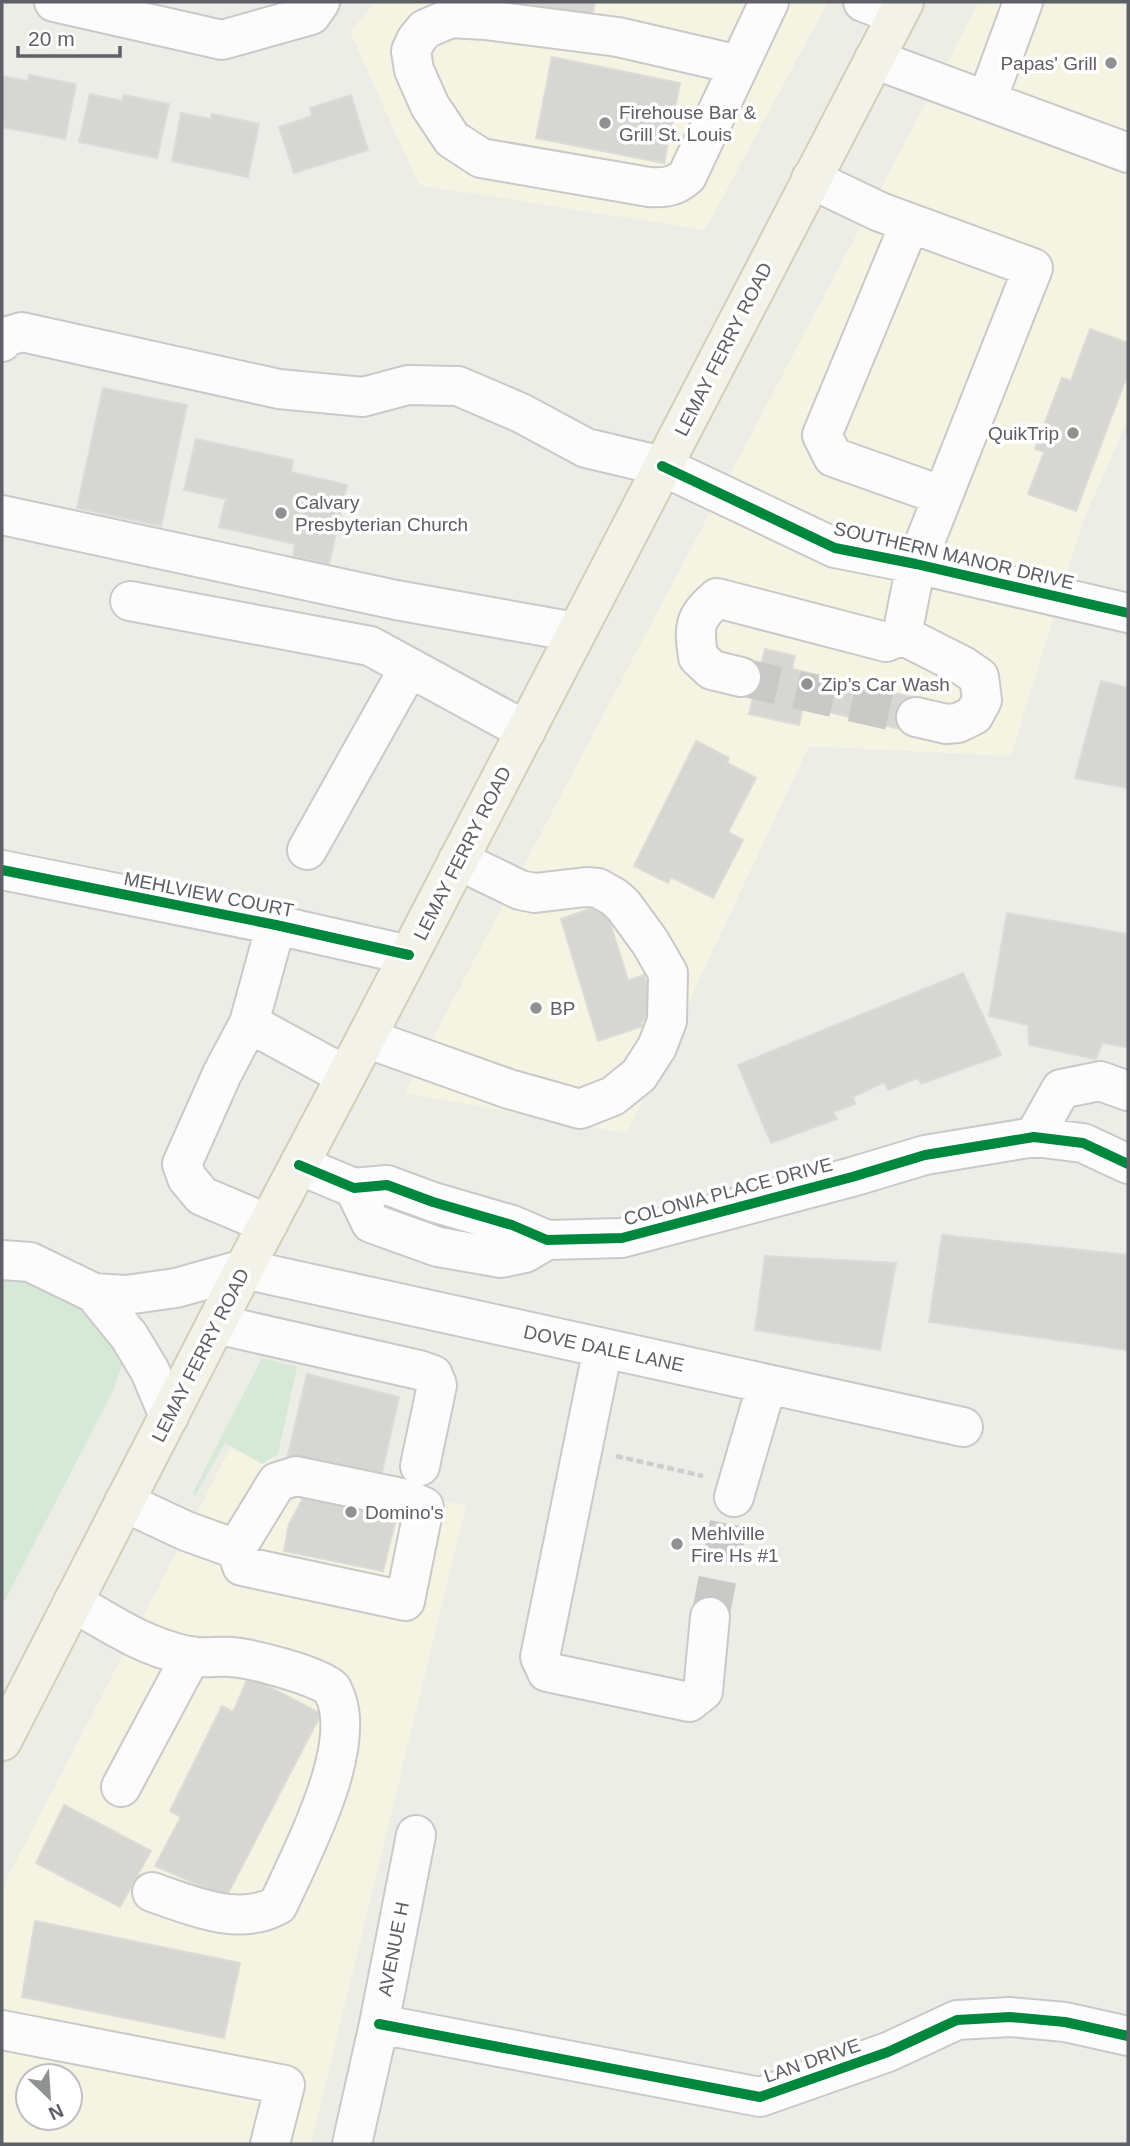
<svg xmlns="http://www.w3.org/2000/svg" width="1130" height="2146" font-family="Arial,sans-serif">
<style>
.commercial{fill:#f5f4e2;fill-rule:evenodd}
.green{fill:#d6e9d6}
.building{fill:#d6d6d3;stroke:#dcdbd7;stroke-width:2}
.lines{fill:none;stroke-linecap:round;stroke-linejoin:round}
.minor-tunnel{stroke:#c9cac7;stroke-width:38;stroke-dasharray:38 19;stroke-linecap:butt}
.minor-casing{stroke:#c9c9c9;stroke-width:42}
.major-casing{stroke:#d3cfb7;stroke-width:42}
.path{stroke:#cbcfcd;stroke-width:4.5;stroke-dasharray:7 3.5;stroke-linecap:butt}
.minor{stroke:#fcfcfc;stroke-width:38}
.major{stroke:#f3f2e9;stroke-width:38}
.cycleway-casing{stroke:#fff;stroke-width:15}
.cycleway{stroke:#00873e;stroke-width:10}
.poi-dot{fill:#8f9193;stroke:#fff;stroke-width:2.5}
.labels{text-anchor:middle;stroke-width:7;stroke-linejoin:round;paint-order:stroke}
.poi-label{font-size:19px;fill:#5d6065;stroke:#fff;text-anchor:start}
.street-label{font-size:19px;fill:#5d6065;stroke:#fff}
</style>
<rect width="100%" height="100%" fill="#edede8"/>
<path class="commercial" d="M376,2H828L705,230L419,185L350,32Z
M979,2H1114L1128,5V420L1083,521L1011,756L809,746L627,1133L404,1093Z
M230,1449L466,1506L311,2144H2V1888ZM28,2076H70V2118H28Z"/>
<path class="green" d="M2,1277C20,1280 74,1299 87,1311C101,1325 112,1343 124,1358L114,1389L2,1606Z
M262,1358L297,1367L278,1454L262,1464L225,1443L195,1496L193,1492Z"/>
<path class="building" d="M517,2H595L592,17Z
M552,57L680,83L664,163L536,138Z
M29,75L76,84L65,139L2,127V76L28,81Z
M90,94L122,101L124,95L169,104L157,158L79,142Z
M351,95L368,150L294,173L279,127L312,116L310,108Z
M181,113L211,119L212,114L259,124L248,177L172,161Z
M1090,329L1128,343V373L1076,511L1028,494L1044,452L1035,449L1047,417L1062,378L1071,381Z
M103,388L187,405L161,526L77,508Z
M196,439L293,460L291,472L347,485L329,564L293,556L295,544L219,527L226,499L184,490Z
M765,649L795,656L792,669L921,699L913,732L803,706L799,725L749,714Z
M1101,681L1128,688V788L1075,778Z
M696,741L729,758L727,763L756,778L728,832L743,840L713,898L671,877L668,883L634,866Z
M604,904L628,980L644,975L655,1017L641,1022L643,1026L598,1041L561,919Z
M1007,913L1128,934V1047L1102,1043L1096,1059L1029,1045L1028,1025L989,1016Z
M963,973L1001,1055L921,1084L918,1078L888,1090L884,1082L853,1097L855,1104L833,1112L837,1119L771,1143L738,1065Z
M942,1235L1128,1255V1350L929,1322Z
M765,1256L896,1263L880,1350L755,1330Z
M307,1374L399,1397L380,1481L287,1459Z
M308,1489L398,1511L383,1571L284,1551L289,1524Z
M249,1676L321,1714L226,1897L155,1866L181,1817L170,1811L222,1706L233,1712Z
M64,1805L151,1851L120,1907L36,1863Z
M35,1921L240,1963L224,2038L22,1997Z"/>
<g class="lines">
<path class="minor-tunnel" d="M741,677L916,717
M710,1617L734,1497"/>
<g class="minor-casing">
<path id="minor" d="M54,2L222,40L311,15L320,2
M863,2L897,15
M874,59L1128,153
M739,65L618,37L485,20L451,18L425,29L416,40L411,51L414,70L430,106L452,139L481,158L649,187C665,188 675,187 687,176L769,2
M987,100L1023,2
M910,223L822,435L833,457L943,496
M2,342L5,337L22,332L279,389L363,397L408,385L458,386L521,413L586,448L662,466L835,548L916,564L1128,613
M2,515L396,600L575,632
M130,601L370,646L526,731
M902,635L963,666L979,677L982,700L974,715L958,723L946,724L916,717
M741,677L712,670L698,657C694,627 693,619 717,598L886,642L902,635L916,564L1033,268L880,212L811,179
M307,850L409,668
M2,870L276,925L409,955
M276,925L249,1023L346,1076
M249,1023L222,1074L182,1164L187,1178L202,1196L268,1224
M366,1038L509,1089L580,1109L613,1096L639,1075L657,1047L667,1021L668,973L650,942L623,905L614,897L598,888L586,887L535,893L520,890L458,860
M1034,1137L1061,1089L1100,1081L1128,1091
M299,1165L354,1188L387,1185L433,1202L512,1225L547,1240L622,1238L852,1177L925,1155L1034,1137L1083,1143L1128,1164
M354,1188L371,1223L438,1247L501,1258L525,1253L547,1240
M2,1260L30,1262L94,1293L126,1295L176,1288L244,1269L963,1427
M94,1293L129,1336L150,1371L169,1416
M216,1324L419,1370L433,1375L437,1385L420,1466
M603,1348L540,1657L547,1672L689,1702L703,1691L710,1617
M734,1497L767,1384
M124,1502L186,1531L236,1549L242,1566L405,1601L424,1507L407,1499L296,1476L277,1482L236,1549
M73,1602C112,1625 143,1646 188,1656C202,1659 217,1656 231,1657C250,1658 320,1676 332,1689C333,1690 335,1697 336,1698C356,1752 301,1855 278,1905C239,1927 192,1906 152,1892
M121,1787L191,1656
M379,2024L760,2097L888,2052L957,2020L1010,2017L1065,2022L1128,2036
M2,2030L285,2085L270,2144
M352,2144L379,2024L416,1835"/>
</g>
<g class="major-casing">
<path id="major" d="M2,1741L244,1269L366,1038L904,2"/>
</g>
<path class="path" d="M616,1456L703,1476"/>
<use href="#minor" class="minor"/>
<use href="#major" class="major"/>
<g class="cycleway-casing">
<path id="cycleway" d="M662,466L835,548L916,564L1128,613
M2,870L276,925L409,955
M299,1165L354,1188L387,1185L433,1202L512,1225L547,1240L622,1238L852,1177L925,1155L1034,1137L1083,1143L1128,1164
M379,2024L760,2097L888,2052L957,2020L1010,2017L1065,2022L1128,2036"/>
</g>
<use href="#cycleway" class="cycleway"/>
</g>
<g class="poi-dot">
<circle cx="1111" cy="63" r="7"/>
<circle cx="605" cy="123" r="7"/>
<circle cx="1073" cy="433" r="7"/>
<circle cx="281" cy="513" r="7"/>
<circle cx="807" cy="684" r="7"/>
<circle cx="536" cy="1008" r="7"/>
<circle cx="351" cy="1512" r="7"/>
<circle cx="677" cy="1544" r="7"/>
</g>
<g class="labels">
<g class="poi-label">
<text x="1097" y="70" text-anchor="end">Papas' Grill</text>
<text x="619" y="119">Firehouse Bar &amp;<tspan x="619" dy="22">Grill St. Louis</tspan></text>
<text x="1059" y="440" text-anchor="end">QuikTrip</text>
<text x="295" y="509">Calvary<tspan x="295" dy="22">Presbyterian Church</tspan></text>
<text x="821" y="691">Zip’s Car Wash</text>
<text x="550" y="1015">BP</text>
<text x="365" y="1519">Domino's</text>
<text x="691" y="1540">Mehlville<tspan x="691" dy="22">Fire Hs #1</tspan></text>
</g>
<g class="street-label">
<text transform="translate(723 349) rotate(-63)" y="7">LEMAY FERRY ROAD</text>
<text transform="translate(954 555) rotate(13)" y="7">SOUTHERN MANOR DRIVE</text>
<text transform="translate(462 853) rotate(-63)" y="7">LEMAY FERRY ROAD</text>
<text transform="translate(209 894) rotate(11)" y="7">MEHLVIEW COURT</text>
<text transform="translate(728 1191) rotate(-15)" y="7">COLONIA PLACE DRIVE</text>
<text transform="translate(604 1348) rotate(12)" y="7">DOVE DALE LANE</text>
<text transform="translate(200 1355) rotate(-63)" y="7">LEMAY FERRY ROAD</text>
<text transform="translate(393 1949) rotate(-79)" y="7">AVENUE H</text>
<text transform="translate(812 2060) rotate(-19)" y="7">LAN DRIVE</text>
</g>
</g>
<rect width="1130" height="2146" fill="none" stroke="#5d6065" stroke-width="7"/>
<g transform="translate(49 2097) rotate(155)"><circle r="33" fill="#ffffff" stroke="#bebfc1" stroke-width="2"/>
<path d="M0-5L12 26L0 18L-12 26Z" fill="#8f9193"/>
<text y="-10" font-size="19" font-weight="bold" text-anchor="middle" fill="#5d6065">N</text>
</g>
<path d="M18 46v10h102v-10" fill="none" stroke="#5d6065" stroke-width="3.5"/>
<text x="28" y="46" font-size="21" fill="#5d6065" stroke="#ffffff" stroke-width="5" paint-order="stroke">20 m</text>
</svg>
